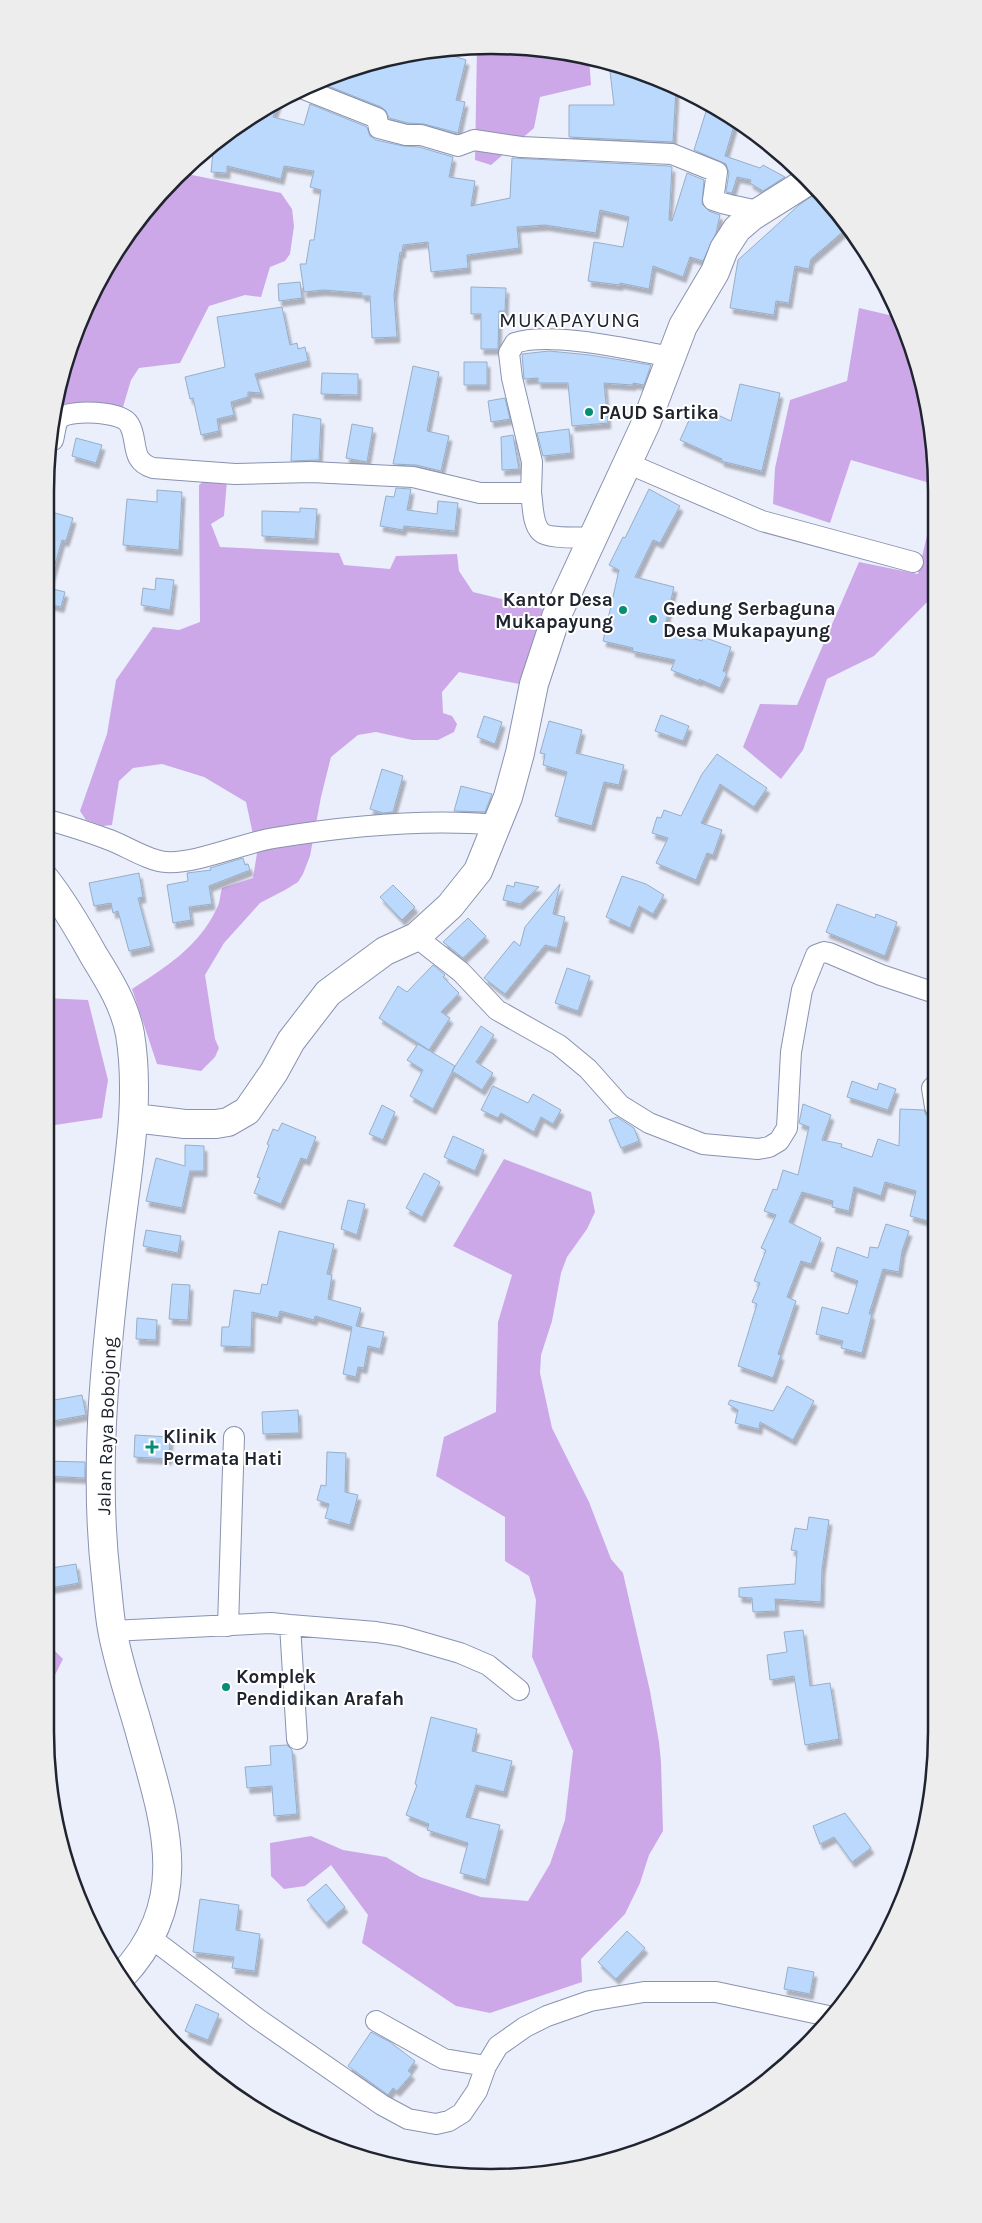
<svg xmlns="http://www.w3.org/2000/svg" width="982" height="2223" font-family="Karla,sans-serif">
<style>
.forest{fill:#cda8e9}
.building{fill:#bad9fc;stroke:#97aec8;filter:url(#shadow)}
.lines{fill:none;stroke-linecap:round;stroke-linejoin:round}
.street-casing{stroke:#8992b0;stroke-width:22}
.secondary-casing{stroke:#8992b0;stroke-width:30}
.street{stroke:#fff;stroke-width:20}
.secondary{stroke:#fff;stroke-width:28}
.poi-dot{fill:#068e75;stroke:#fff;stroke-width:2}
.labels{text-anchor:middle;stroke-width:4;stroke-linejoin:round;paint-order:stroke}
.poi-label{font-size:19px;font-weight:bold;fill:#20242f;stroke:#fff;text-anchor:start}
.street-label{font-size:19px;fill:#20242f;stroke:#fff}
.quarter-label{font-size:21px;letter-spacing:1px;fill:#20242f;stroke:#fff}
.rim{fill:none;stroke:#20242f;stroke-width:2.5}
</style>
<defs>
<filter id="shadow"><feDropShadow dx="3" dy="5.5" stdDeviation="1" flood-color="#0004"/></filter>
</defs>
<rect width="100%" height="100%" fill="#ebeffc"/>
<path class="forest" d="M477,46L549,49L589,58L591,85L540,97L534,128L491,165L475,160Z
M192,163V175L281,193L292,209L294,226L290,254L285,261L270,267L261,297L245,295L209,306L180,363L139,368L131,380L123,407L59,404L69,347L105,268L156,197Z
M859,308L902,318L903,320L933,433V484L851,460L830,523L773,504L775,468L790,400L847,381Z
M206,479L227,481L224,516L211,524L220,547L339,553L344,565L390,569L396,556L457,554L459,571L473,592L543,609L519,684L459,672L442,692L443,713L452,716L457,724L454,732L438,740H412L376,732L358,735L331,757L321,797L310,856L303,874L298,882L285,890L260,903L224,943L205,975L215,1039L219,1048L215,1057L201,1071L157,1064L132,989C165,968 199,946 216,910C220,904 220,895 222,888L253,878L257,853L246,802L204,777L162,764L133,768L119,781L112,825L103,826L86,820L80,811L107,734L116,680L153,627L179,630L200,622L199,496V485Z
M933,510L934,595L874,656L827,679L803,750L781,779L743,747L760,704L797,705L859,562L918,574Z
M45,998L88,1000L108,1080L102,1118L55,1125L54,1172L45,1180Z
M504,1159L591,1192L595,1212L587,1229L567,1257L561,1273L552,1321L541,1355L540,1373L552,1428L589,1502L611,1559L623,1573L650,1691L659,1742L661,1762L663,1831L649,1855L640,1883L625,1914L581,1959L582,1982L490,2013L456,2006L362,1943L368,1915L331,1865L305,1886L284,1889L271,1876L270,1843L311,1836L343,1850L386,1857L420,1877L481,1897L528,1901L550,1864L565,1820L573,1751L532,1657L536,1600L529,1576L505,1561V1517L436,1476L444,1437L496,1412L498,1322L512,1275L453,1246Z
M45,1646L51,1647L63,1659L47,1691L45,1699Z"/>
<path class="building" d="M435,50L466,60L456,100L465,102L458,133L424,124L408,123L389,118L386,111L381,107L318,82L376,60Z
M609,63L635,69L676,89L673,142L569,137V105H614Z
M279,100L273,117L304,125L310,104L367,127L370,136L376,140L403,146L419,147L453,157L449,177L475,181L471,206L510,198L512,158L669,166L672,167L669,220L672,221L687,173L704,180L702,204L709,211L720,215L716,233L703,261L690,257L683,277L653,266L649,289L620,283V285L588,281L594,242L623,247L629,217L600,210L596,233L545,225L517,227L519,248L467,255L468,268L431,272L428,242L403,245L402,253L400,252L394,295L397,337L372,338L370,296H362V293L323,290L304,292L300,264H306L310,240H314L321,190L310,187L314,171L284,166L281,179L227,166V173L211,172L214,142Z
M708,105L736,119L725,156L760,168L763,165L785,177L763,191L750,183L751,180L737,177L732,193L726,192L729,173L726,164L694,150Z
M818,192L832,206L846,229L811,259L809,269L795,266L789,303L776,301L774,315L730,308L738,260L799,205Z
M300,282L302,298L279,301L278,284Z
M471,287L506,288L505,311H499L498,349H481V314H471Z
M282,307L290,345L297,343L298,349L305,347L308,361L255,374L261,393L248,392V397L231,402L234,415L217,419L219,431L201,435L193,398L190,399L185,377L225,367L217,317Z
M549,351L590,355L651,365L644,385L633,383V385L604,383L608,423L572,426L568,383H538V378L524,379L522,354Z
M464,362H487V385H464Z
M413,366L439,372L427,431L449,436L441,471L416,465L393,464Z
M322,373L358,374V395L321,394Z
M740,384L780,393L762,471L721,461L722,459L680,440L696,405L731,421Z
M505,398L510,419L491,422L488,401Z
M293,414L321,419L319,460L291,461Z
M352,424L373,428L367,462L346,458Z
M569,429L571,453L543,456L537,433Z
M513,435L519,469L502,470L501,437Z
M76,438L102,445L96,463L72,456Z
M396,488L411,489L407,510L437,514L438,501L458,503L455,531L404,526L403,530L380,526L386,496L394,497Z
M649,489L680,506L660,543L653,540L635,577L674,587L664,630L702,641L703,637L731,647L723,671L727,673L720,688L699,679V681L671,670L675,660L632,651L633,648L603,641L619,570L609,565L623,537L625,538Z
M157,490L182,492L179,550L123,545L127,499L157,502Z
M300,508L317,509L315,539L262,536V511L300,512Z
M55,513L73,518L66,541L62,540L49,585H45V536L48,537Z
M156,578L174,580L170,610L141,605L143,588L155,590Z
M45,587L65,592L61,607L45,603Z
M661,715L689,726L683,741L655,731Z
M484,716L502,722L495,744L477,737Z
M549,721L582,730L576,753L624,765L619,785L604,782L592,826L555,816L567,772L543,765L545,754L540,753Z
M717,754L767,788L754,807L720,784L701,823L722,830L713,855L707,853L696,880L656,863L668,838L652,833L657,817L661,818L664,810L681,816L702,774Z
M382,769L403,776L393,812L383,813L370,809Z
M461,786L492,794L485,812L454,811Z
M243,858L245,865L248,864L250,870L209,886L212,904L189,907L191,920L173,923L167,885L188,881L187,873L211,870L210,868Z
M139,873L143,897L138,898L151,946L129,951L118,911L113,913L111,903L94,906L89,883Z
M622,876L646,884L664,895L653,914L639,906L630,928L606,917Z
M515,882L539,887L520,904L503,900L507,885L514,887Z
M560,884L553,914L565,917L557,948L545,945L505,994L484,978L514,941L520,946L525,927Z
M393,885L415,907L402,920L380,897Z
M837,904L875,918L876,914L897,922L885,956L826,932Z
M468,918L486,936L463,958L443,942Z
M433,965L445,975L443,977L459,993L441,1012L450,1018L429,1050L379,1018L398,986L407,992Z
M567,968L590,976L578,1011L555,1003Z
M481,1026L494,1035L476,1062L493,1073L482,1090L452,1071Z
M418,1044L455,1066L433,1109L410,1096L423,1070L407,1060Z
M852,1081L877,1090L879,1083L896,1089L888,1110L847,1097Z
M493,1086L528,1103L533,1094L561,1110L553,1124L541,1117L534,1132L501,1113L498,1118L481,1110Z
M803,1104L831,1115L822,1140L842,1144L841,1147L872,1157L878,1139L899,1146L900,1109L924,1110L926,1115L933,1118V1141H935V1223L910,1216L916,1191L885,1182L881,1196L854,1187L849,1211L832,1207L833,1201L802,1192L789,1222L821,1238L811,1264L801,1261L787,1297L796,1301L778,1354L781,1355L773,1378L738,1366L757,1304L752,1302L760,1283L754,1281L766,1250L761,1248L776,1215L764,1211L773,1189L777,1190L783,1170L798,1175L809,1127L799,1123Z
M382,1105L395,1112L383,1140L369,1134Z
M617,1117L634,1128L639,1141L621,1148L609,1120Z
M282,1123L316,1137L307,1160L301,1158L281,1204L254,1193L260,1178L257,1177L269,1145L267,1144L273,1129L278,1131Z
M453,1136L484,1150L475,1171L444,1157Z
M185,1145L204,1146V1171H190L182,1208L146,1201L156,1158L185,1166Z
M424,1173L440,1182L422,1217L406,1208Z
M348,1200L365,1204L357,1235L341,1229Z
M886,1224L909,1231L902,1251L899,1272L883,1269L869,1314H872L862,1353L841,1348L843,1341L816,1334L822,1307L848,1314L858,1281L831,1271L837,1247L868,1258L870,1247L878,1248Z
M146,1230L181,1236L178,1253L143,1246Z
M279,1231L334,1244L327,1274L332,1275L328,1299L361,1308L356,1326L384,1332L380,1349L368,1346L364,1368L358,1367L356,1377L343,1374L352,1327L315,1316L314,1320L280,1311L278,1318L252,1312L251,1347L221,1346L222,1327H229L234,1290L260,1294L262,1284L267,1285Z
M172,1284L190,1285L188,1320L169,1319Z
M137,1318L157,1320L156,1340L136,1339Z
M787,1386L814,1401L793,1440L760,1422L759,1429L735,1423L738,1410L728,1404L730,1400L773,1411Z
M82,1395L86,1415L53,1421L49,1401Z
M298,1410L299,1433L263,1434L262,1412Z
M135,1435L170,1437L169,1459L134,1457Z
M327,1452L346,1453L345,1492L358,1495L350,1525L325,1518L329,1504L317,1500L321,1485L326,1486Z
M45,1461L85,1462V1478L45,1476Z
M809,1517L829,1520L822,1569L821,1602L775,1599L776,1611L753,1612L752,1598L739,1597V1588L795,1584L797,1551L791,1550L795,1528L807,1530Z
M76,1564L79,1583L45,1589V1569Z
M803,1630L810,1686L830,1683L839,1739L805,1745L794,1676L770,1680L767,1655L787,1652L784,1632Z
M431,1717L477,1729L472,1751L512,1761L504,1792L476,1785L466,1817L500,1825L486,1880L460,1873L468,1843L427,1830L429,1824L406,1815L417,1785L415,1784Z
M287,1745L292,1750L297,1814L274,1816L272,1786L247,1788L245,1767L271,1765L270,1746Z
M845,1813L871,1848L852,1862L834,1837L820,1844L813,1826Z
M326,1884L345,1907L326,1923L307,1900Z
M200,1899L239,1905L236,1930L260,1934L255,1971L232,1968L234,1957L193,1952Z
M627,1931L645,1948L616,1979L598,1962Z
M788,1967L814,1972L810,1994L784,1989Z
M196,2004L219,2014L208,2040L185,2031Z
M371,2032L390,2042L415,2061L408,2071L412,2074L397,2091L393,2088L388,2095L348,2066Z"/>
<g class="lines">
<g class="street-casing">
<path id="street" d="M301,88L377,118L379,128L406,135H421L458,146L474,140L521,147L672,154L717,172L713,200C728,206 744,207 759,212
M53,440C55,434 55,423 60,418C71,409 121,411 129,424C139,440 129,461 153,468L235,474L311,472L413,477L480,493H531C533,504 532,524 541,532C548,539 581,537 592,538
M627,463L762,521L913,562
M531,493L532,462L512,378L509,353L515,343C550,331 633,350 671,357
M45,819C66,825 86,831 107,839C125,845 148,861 166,862C196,864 243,843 274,838C347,826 424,818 498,825
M416,937L461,972L497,1010L559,1045L588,1069L620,1105L649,1123L703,1144L758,1149L769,1147L779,1141L787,1128L791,1052L802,990L816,955L824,952L829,953L881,975L935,993
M935,1085L932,1088L935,1107
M290,1625L376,1632L401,1636L460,1653L488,1665L519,1690
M228,1626L234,1437
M112,1631L271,1623L290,1625L297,1739
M151,1938L258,2019L382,2105L408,2119L436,2124L449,2121L462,2113L477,2091L486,2066L498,2046L525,2027L547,2016L590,2001L644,1992H716L833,2017
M376,2021L444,2059L486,2066"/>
</g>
<g class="secondary-casing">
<path id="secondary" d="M45,879C64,903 79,929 94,956C109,980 125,1006 130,1034C141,1102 127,1172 119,1240C106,1351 93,1466 106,1578C108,1595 109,1613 112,1629C118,1663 130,1697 139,1729C164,1820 195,1899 121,1977
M134,1118L185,1124H216L228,1122L247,1111L274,1072L291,1041L328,993L385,951L416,937L450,906L478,871L508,797L520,753L534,684L556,617L646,423L683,326L715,272L724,249L737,229L751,217L808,181"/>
</g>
<use href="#street" class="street"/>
<use href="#secondary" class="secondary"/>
</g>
<g class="poi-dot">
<circle cx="589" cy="412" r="5"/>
<circle cx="623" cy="610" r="5"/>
<circle cx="653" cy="619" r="5"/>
<path d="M149.5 1439.5h5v5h5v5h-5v5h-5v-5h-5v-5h5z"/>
<circle cx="226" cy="1687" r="5"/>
</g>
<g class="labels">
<g class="poi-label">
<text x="599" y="419">PAUD Sartika</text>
<text x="613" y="606" text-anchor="end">Kantor Desa<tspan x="613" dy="22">Mukapayung</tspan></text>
<text x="663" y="615">Gedung Serbaguna<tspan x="663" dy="22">Desa Mukapayung</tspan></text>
<text x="163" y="1443">Klinik<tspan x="163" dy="22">Permata Hati</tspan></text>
<text x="236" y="1683">Komplek<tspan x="236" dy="22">Pendidikan Arafah</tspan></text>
</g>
<g class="street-label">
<text transform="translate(106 1426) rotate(-88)" y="7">Jalan Raya Bobojong</text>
</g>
<g class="quarter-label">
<text x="570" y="327">MUKAPAYUNG</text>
</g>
</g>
<path d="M0 0H982V2223H0ZM491 54H491A437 437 0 0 1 928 491V1732A437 437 0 0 1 491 2169H491A437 437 0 0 1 54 1732V491A437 437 0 0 1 491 54Z" fill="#ededee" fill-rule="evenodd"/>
<path class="rim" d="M491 54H491A437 437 0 0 1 928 491V1732A437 437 0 0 1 491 2169H491A437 437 0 0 1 54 1732V491A437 437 0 0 1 491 54Z"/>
</svg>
